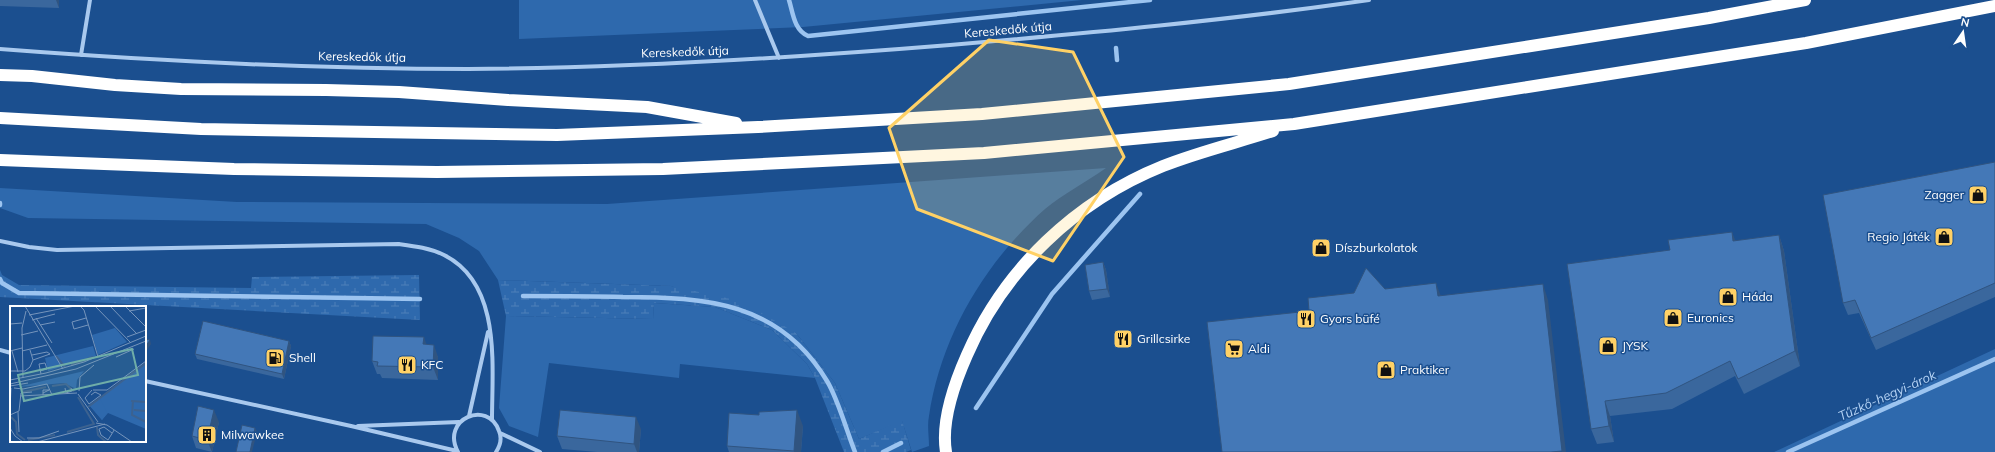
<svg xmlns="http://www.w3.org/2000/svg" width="1995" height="452" font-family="Mulish,sans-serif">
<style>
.grass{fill:#2e69ad}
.wetland{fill:url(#wetland-marsh)}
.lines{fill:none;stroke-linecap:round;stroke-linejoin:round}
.stream{stroke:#9cc4f0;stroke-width:4.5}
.street{stroke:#a9c9ee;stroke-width:4}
.highway{stroke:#fff;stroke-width:12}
.wall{fill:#3a679d}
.shaded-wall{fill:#305480}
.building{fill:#4478b7;stroke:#305480}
.marked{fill:#ffd166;fill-opacity:0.2;stroke:#ffd166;stroke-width:3;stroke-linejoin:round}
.labels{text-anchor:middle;stroke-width:3;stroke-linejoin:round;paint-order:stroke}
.street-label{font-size:12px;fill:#fff;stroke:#1b4f8f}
.poi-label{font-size:12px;fill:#fff;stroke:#1b4f8f;text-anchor:start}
.water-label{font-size:13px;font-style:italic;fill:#b5d3f5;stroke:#1b4f8f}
.inset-river{fill:none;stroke:#3c6290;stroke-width:2}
.inset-road{fill:none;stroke:#7695bc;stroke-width:1}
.view{fill:#6fada8;fill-opacity:0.15;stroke:#6fada8;stroke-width:2}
.inset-edge{fill:none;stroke:#fff;stroke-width:2}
</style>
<defs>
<pattern id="wetland-marsh" width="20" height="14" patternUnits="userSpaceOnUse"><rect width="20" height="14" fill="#2e69ad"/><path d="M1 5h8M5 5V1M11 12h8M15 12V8" fill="none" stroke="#4d80b9"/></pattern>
</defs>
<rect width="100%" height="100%" fill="#1b4f8f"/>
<path class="grass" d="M519,0H1082L803,27L519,39Z
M1106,168C1086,182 1063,194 1045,209C985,262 941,336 929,416C927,425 929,436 929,446L912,452L902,421L859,439L835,383L796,333L671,286L498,280L479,251L459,238L426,224L28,218L0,208V188L237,202L607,204Z
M654,303L715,307L772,330L807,364L815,378L680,364L679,378L549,363L538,437L509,426L499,408L506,316L653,319Z
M1995,349V452H1774Z"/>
<path class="wetland" d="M0,270L2,275L19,285L251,288L252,277L419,275L420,320L0,297Z
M498,280L671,286L741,301L796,333L835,383L859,439L902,420L911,450L906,452H844L815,378L807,364L772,330L715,307L654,303L653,319L506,316Z"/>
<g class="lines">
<path class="stream" d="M789,0C793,13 794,30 808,36L1150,0
M1116,48L1117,60
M0,205V203
M0,279L2,283L19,293L420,299
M523,296C556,296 589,296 623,297C706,297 780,302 827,381C838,399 847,432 855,452
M976,408L1052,294L1140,194
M883,452L901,443
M1788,452L1995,359"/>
<path class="street" d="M755,0L779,58
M0,49C156,61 312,69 468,69C629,68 790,58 950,45C1090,33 1230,20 1369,0
M81,55L90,0
M0,241L29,247L57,250L399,244C414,246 430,248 444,255C502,284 492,365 492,420
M0,350L11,353
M145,381L351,426L457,451
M469,416L488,332
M358,426L459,422
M500,433L540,452
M458,452C440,419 488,399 499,431C502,438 500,446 496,452"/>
<path class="highway" d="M0,75L32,76L115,85L181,89L326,90L399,92L508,100L647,107L736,123
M0,118L201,129L557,135L758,127L982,114L1289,84L1709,18L1805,0
M0,160L234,169L437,172L663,169L984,153L1294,124L1806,43L1995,6
M946,452C941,422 955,382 967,355C1004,269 1076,201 1163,166C1198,152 1236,143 1273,131"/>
</g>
<path class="wall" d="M0,0H59V8L0,6Z
M1995,162V297L1876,350L1859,313L1848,315L1843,303Z
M1779,235L1784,251L1800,366L1744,394L1735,376L1672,409L1610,416L1614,442L1597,444L1591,429L1670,250Z
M1103,262L1106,270L1110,297L1092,300L1089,291Z
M289,341L291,346L284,379L197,359L195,354Z
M426,344L438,357V380L382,378L380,374H377L372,361Z
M219,422L212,452L196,448L192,436Z
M803,426L801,452H729L727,446Z
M641,429L639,452H597L562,449L557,436Z"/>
<path class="shaded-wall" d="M56,0H59V8Z
M1732,232L1738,247L1733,241Z
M1779,235L1784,251L1800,366L1795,351Z
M1103,262L1106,270L1110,297L1107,289Z
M1436,283L1442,299L1438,296Z
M1543,284L1548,300L1566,452H1562V451Z
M424,337L428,349L423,344Z
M150,340L151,344L145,353V347Z
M289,341L291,346L284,379L282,374Z
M434,345L438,357V380L433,367Z
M1605,401L1610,416L1614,442L1609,426Z
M214,410L219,422L212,452L207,440Z
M797,410L803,426L801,452H794V451Z
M636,417L641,429L639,452H637L634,444Z
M255,428L257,432L252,452H250Z"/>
<path class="building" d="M1995,162V283L1871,338L1855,300L1843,303L1823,195Z
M1732,232L1733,241L1779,235L1795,351L1738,379L1730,361L1666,393L1605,401L1609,426L1591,429L1567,264L1670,250L1668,240Z
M1103,262L1107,289L1089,291L1085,265Z
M1366,268L1385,289L1436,283L1438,296L1543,284L1562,451L1551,452H1222L1207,322L1309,311L1308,298L1354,293Z
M203,321L289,341L282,374L195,354Z
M373,336L424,337L423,344L434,345L433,367L377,366L378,362L372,361Z
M145,339L150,340L145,347Z
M198,406L214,410L207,440L192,436Z
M560,410L636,417L634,444L557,436Z
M797,410L794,451L727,446L729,413L759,415V412Z
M242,425L255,428L250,452H236Z"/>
<path class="marked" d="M989,40L1073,52L1124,157L1053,261L917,209L889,128Z"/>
<defs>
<g id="shop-square" transform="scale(1)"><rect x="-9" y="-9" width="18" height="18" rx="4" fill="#ffd166" stroke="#1b4f8f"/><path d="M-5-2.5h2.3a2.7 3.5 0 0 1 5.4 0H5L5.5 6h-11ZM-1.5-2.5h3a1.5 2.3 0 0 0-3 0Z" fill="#111"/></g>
<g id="restaurant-square" transform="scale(1)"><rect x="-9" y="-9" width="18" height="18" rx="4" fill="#ffd166" stroke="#1b4f8f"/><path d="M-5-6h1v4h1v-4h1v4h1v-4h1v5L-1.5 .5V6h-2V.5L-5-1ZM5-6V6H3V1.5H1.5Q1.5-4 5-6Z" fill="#111"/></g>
<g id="supermarket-square" transform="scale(1)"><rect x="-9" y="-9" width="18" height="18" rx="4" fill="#ffd166" stroke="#1b4f8f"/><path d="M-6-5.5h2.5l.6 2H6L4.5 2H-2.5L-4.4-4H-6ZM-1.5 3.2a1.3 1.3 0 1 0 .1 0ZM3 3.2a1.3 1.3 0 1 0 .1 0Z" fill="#111"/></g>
<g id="fuel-square" transform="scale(1)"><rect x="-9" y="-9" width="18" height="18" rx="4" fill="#ffd166" stroke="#1b4f8f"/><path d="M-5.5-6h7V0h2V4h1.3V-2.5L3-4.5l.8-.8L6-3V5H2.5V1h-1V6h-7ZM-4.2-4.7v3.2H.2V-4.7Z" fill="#111"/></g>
<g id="building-square" transform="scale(1)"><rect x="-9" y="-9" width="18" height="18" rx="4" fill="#ffd166" stroke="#1b4f8f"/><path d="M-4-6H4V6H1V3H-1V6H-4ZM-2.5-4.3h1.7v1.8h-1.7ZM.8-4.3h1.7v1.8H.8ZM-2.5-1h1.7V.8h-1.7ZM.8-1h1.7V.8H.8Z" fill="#111"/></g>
</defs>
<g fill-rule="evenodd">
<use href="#shop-square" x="1978" y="195"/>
<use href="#shop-square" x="1944" y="237"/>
<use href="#shop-square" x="1321" y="248"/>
<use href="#shop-square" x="1728" y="297"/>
<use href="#shop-square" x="1673" y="318"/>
<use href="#restaurant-square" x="1306" y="319"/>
<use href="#restaurant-square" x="1123" y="339"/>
<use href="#shop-square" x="1608" y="346"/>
<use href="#supermarket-square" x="1234" y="349"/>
<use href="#fuel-square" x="275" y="358"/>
<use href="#restaurant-square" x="407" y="365"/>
<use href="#shop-square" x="1386" y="370"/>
<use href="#building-square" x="207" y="435"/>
</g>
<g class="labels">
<g class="street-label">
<text transform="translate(1008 30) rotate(-5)" y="4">Kereskedők útja</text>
<text transform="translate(685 52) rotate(-2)" y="4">Kereskedők útja</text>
<text transform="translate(362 57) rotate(1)" y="4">Kereskedők útja</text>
</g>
<g class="poi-label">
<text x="1964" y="199" text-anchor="end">Zagger</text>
<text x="1930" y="241" text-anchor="end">Regio Játék</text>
<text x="1335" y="252">Díszburkolatok</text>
<text x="1742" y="301">Háda</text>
<text x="1687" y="322">Euronics</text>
<text x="1320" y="323">Gyors büfé</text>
<text x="1137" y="343">Grillcsirke</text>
<text x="1622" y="350">JYSK</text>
<text x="1248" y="353">Aldi</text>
<text x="289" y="362">Shell</text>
<text x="421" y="369">KFC</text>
<text x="1400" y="374">Praktiker</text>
<text x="221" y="439">Milwawkee</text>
</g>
<g class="water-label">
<text transform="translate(1887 395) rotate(-24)" y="5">Tűzkő-hegyi-árok</text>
</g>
</g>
<g transform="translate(10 306)">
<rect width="136" height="136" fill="#1b4f8f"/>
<path d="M105,22L117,36L88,49L82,29ZM83,40L86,50L38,65L35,52ZM136,56V123L98,107L92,114L80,100ZM74,65L67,74L66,83L54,77L8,81Z" fill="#2e69ad"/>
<path d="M90,92L97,107L92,114L80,100Z" fill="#2e69ad"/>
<path class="inset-river" d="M46,50L55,61M61,59L83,51M42,80L56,78L63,85L66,83M11,81L13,86L36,81M121,95L136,96M123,95L122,109L136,116M78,101L136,57M124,104L136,105M1,111L6,116L7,128L15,134M87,121L88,129L96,136M57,126L84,118L68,91M18,134L45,129"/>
<path class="inset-road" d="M15,0L53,63M70,0L74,4L88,51M85,0L121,37M100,0L127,28M115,0L136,21M119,5L136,2M19,9L65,0M26,12L42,37M76,12L62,16L64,23L78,19M22,14L45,8M0,18L12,17M30,19L45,16M11,29L28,25M117,31L136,24M0,45L12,42M2,45L8,66M12,45L37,39M22,49L37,46L40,48L23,54M106,51L124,43M0,65H15L20,61L23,54L20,44M30,65L37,63L35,57L29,58L31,68M13,72L12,22L16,5M0,74L36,67L74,56L136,30M0,78L66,63L136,35M0,80L18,77M4,82L13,83L37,78L42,89M55,82L56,87L62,85L61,82M83,84H97L136,55M69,85L70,71L84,59M68,88L88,116M33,89V84H39L33,87M81,89L85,86L91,89L79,98L75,92L82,84M10,90L67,87M0,103L1,82M8,106L9,126M0,109L9,105L11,87L22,86M86,117L97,119L122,136M0,122L5,130L13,136M102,127L94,121L89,123L91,129L98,134L103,126L104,124M17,132H29L49,125M27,136L95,118"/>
<path class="view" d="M122,43L128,69L14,95L8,69Z"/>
<rect width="136" height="136" class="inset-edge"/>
</g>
<g transform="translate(1963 32) rotate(13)" stroke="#1b4f8f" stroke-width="3" paint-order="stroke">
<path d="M0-3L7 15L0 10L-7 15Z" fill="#ffffff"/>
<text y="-6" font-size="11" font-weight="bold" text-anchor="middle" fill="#ffffff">N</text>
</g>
</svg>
